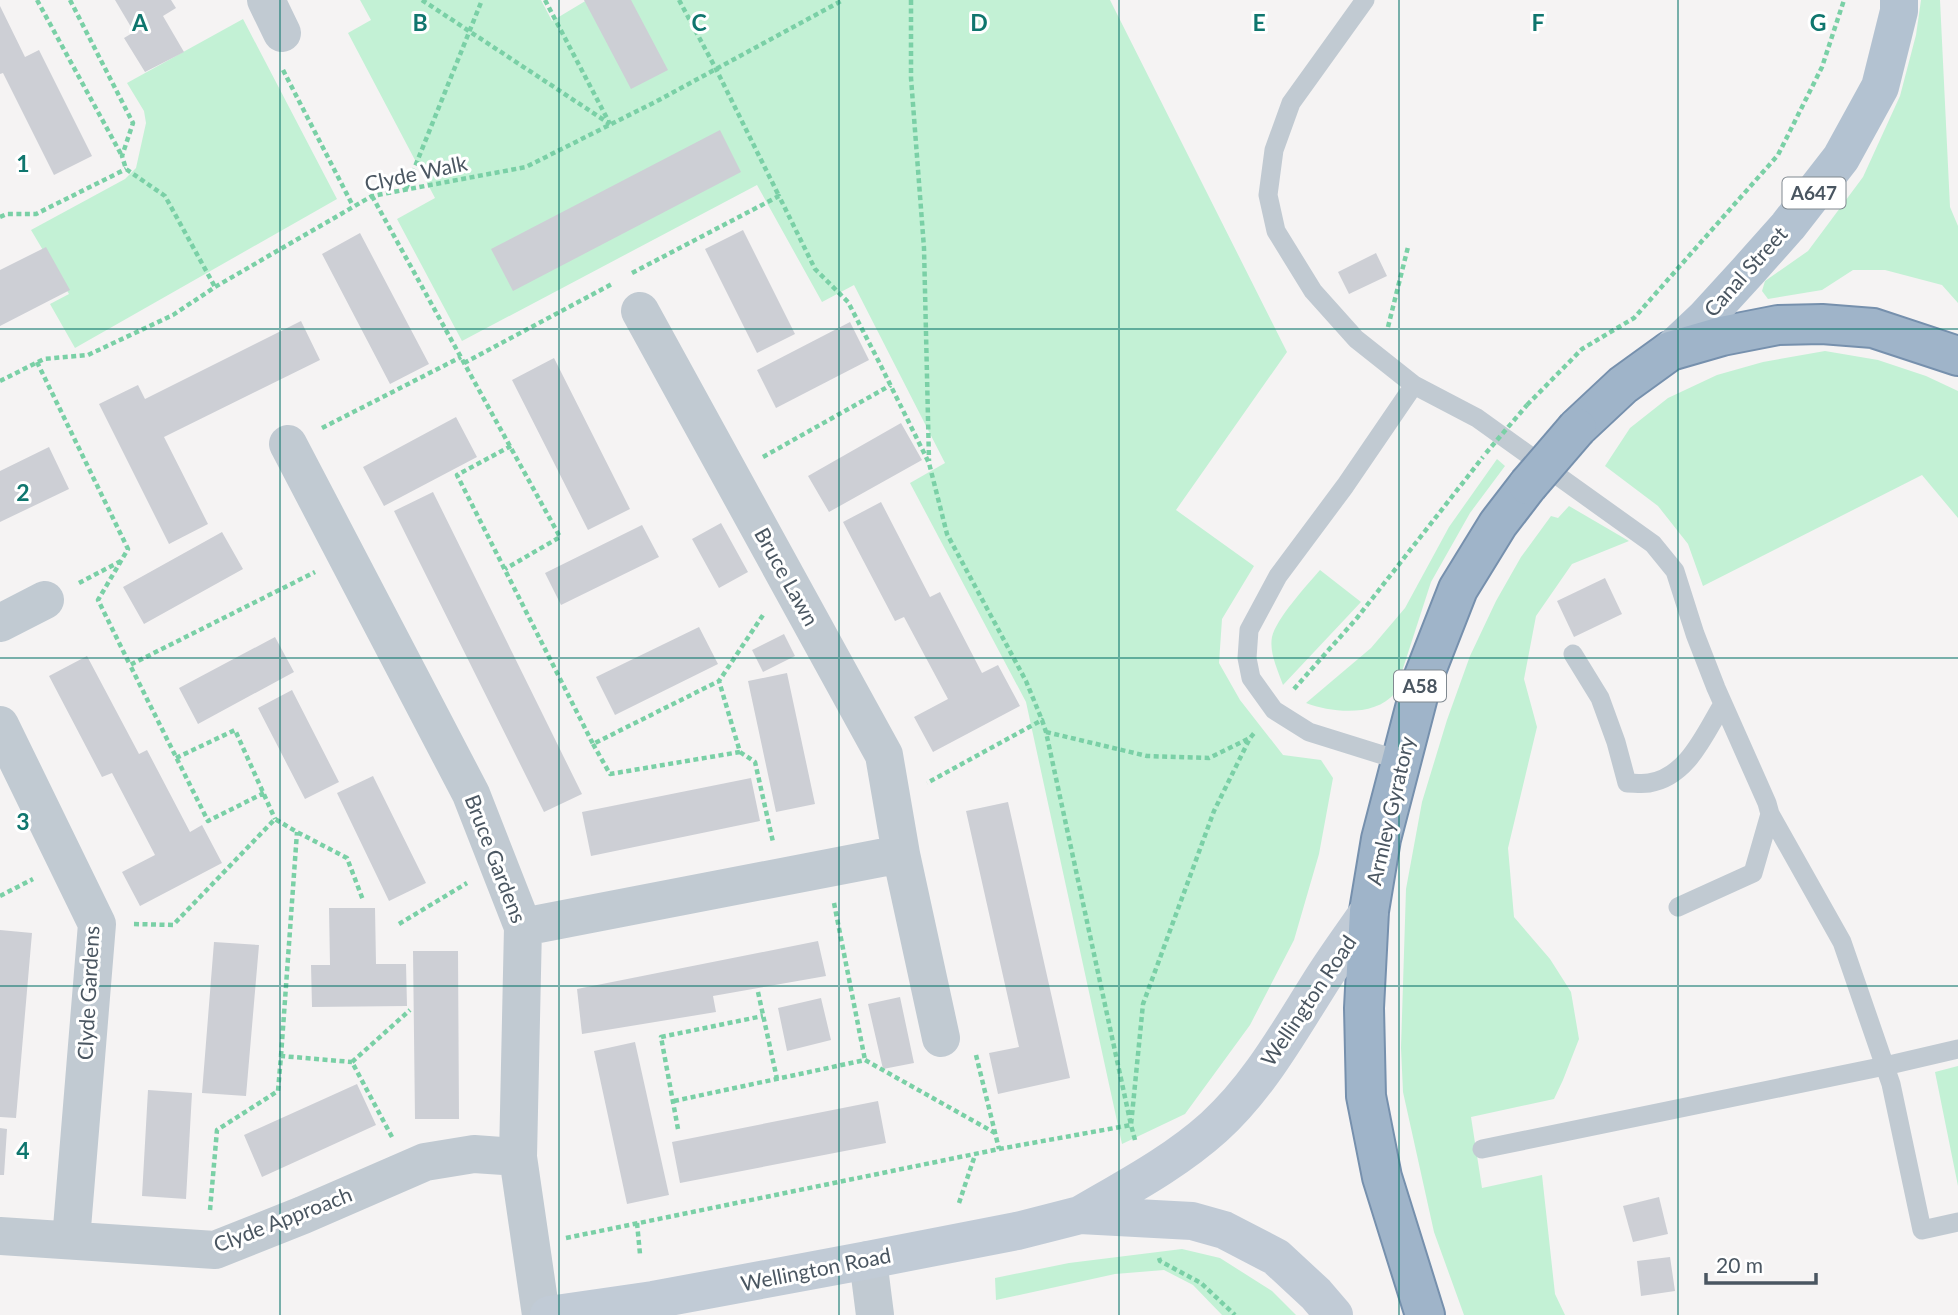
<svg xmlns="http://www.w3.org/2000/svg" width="1958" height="1315" font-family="Lato,sans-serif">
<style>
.green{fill:#c3f1d5}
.building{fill:#cdcfd5}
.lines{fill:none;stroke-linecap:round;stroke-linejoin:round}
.trunk-casing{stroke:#7690ad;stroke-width:42}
.path{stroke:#7ad0a6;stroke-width:4.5;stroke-dasharray:5 3.5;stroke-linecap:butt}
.service{stroke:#c1cad2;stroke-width:19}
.minor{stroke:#c1cad2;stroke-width:38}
.secondary{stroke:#c1cbd6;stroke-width:38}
.primary{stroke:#b3c2d1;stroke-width:38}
.trunk{stroke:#9fb4c9;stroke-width:38}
.trunk-bridge-casing{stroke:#7690ad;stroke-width:42;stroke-linecap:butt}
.path-bridge{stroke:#7ad0a6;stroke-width:4.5;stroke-dasharray:5 3.5;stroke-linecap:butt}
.trunk-bridge{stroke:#9fb4c9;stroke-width:38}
.grid{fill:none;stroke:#0f766e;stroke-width:2;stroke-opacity:0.55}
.labels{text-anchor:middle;stroke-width:6;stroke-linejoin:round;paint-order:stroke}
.shield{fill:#fff;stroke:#808990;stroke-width:2}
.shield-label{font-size:19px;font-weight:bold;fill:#4a5661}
.street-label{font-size:21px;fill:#4a5661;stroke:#fff}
.grid-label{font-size:23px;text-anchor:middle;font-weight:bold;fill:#0f766e;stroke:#fff;stroke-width:6;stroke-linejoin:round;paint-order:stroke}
</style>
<rect width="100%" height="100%" fill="#f5f3f3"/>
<path class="green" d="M360,0H541L552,21L587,0H1110L1287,352L1176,510L1254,566L1222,619L1219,663L1240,700L1283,755L1321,760L1333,778L1319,854L1294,940L1250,1025L1185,1114L1122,1144L1026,702L910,483L945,463L854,285L822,302L757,185L462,341L397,219L435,198L348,33L371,20Z
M1921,0H1940L1950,207L1958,226V303L1942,285L1885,270H1853L1822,290L1768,299L1762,291L1765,281L1808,251L1863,177L1900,96L1916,35Z
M243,19L337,199L75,348L50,304L69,294L31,230L125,179L136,168L146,123L144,111L127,83Z
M1825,351L1878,360L1926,376L1958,391V518L1922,475L1703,586L1688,544L1658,506L1605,466L1630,428L1668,398L1717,375L1763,362Z
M1497,459L1505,466L1470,513L1431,582L1395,693C1375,717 1333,713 1306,703L1371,648L1405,608L1449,527Z
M1569,506L1629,541L1572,564L1536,616L1524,679L1537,727L1508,848L1514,917L1550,959L1571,992L1579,1039L1563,1080L1554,1099L1471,1117L1482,1188L1542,1175L1555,1294L1565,1315H1464L1434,1232L1403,1092L1401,1048L1406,889L1422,802L1447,720L1470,656L1496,601L1521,557L1551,516L1558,518Z
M1320,570L1361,602L1283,685C1278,670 1269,653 1272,637C1276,619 1307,585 1320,570Z
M1958,1066V1186L1935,1072Z
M1182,1249L1220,1258L1272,1291L1296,1315H1222L1193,1285L1164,1270L1115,1274L996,1300L995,1278L1069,1263Z"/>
<path class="building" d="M115,0H171L176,8L163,16L184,52L145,72L124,38L134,32Z
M584,0H631L668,70L631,89Z
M0,6L25,57L39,50L92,156L54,175L3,73L0,74Z
M720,130L741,172L513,291L491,249Z
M743,230L795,334L757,353L705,249Z
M360,233L429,364L390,384L322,254Z
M46,247L70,290L0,326V270Z
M1376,253L1387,276L1349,294L1338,272Z
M301,321L320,360L164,437L208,524L169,544L99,404L138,385L145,399Z
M850,322L869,360L776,408L757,370Z
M554,358L630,509L588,530L512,380Z
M456,417L477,457L384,506L363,467Z
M901,423L922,460L829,512L808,476Z
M49,447L69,489L0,522V471Z
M433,492L582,794L544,812L394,511Z
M881,502L930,597L940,592L982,673L998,665L1020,706L933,752L914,717L948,699L904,617L895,621L843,522Z
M721,523L748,572L719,588L692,539Z
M642,525L659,557L561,605L545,573Z
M222,532L243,569L144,624L123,587Z
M1605,578L1622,614L1574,637L1557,601Z
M699,627L718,664L615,715L596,677Z
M784,634L795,656L763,672L752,650Z
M275,637L294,672L198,724L179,688Z
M87,656L139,754L147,750L190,832L202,825L222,863L140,906L122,872L155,855L112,773L102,777L49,676Z
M787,673L815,804L776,812L748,681Z
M292,690L339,782L305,799L258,708Z
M373,776L426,883L389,901L337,793Z
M751,778L760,821L591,856L582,812Z
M1008,802L1070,1078L998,1094L989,1053L1019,1047L966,811Z
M329,908H375L376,964H406L407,1006L312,1007L311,965H330Z
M0,930L32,933L16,1118L0,1117Z
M818,941L826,976L713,996L716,1012L582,1034L577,989Z
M214,942L259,945L246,1096L202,1093Z
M413,951H458L459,1119H415Z
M900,997L914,1063L883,1069L868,1004Z
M821,998L831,1040L787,1051L778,1008Z
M635,1042L669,1195L627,1204L594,1051Z
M357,1084L376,1125L262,1177L244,1135Z
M148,1090L192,1093L186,1199L142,1196Z
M878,1101L886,1143L680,1183L672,1142Z
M0,1128L7,1129L4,1175H0Z
M1659,1197L1668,1234L1633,1242L1623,1206Z
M1670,1257L1675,1291L1641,1296L1637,1261Z"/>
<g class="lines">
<g class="trunk-casing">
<path id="trunk" d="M1577,428L1623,385L1670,351L1722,336L1778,325L1822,324L1873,328L1958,356
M1425,1315L1382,1177L1366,1096L1364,1008L1369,911L1381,839L1422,681L1458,589L1498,524L1528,485"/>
</g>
<path class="path" d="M37,0L122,156
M70,0L133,123L122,156L126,169L165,196L215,287
M422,0L610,124
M545,0L610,124
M679,0L716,69L779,196
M911,0V78L924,248L929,461
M283,70L353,206
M406,189L482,0
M372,196L560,537L505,569
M0,217L7,214H36L126,169
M632,273L779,196L815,269L848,302L878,360L929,463L947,534L1026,681L1042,720
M1388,327L1408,247
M37,362L128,549L98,600L130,665
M464,363L612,284
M0,381L44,359L88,355L173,315L215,287L372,196L526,167L659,100L843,0
M1527,405L1582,349L1634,318L1778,155L1822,67L1844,0
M322,428L461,357
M511,446L457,475L593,744L719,681
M763,457L891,385
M79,583L121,561
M1294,689L1357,618L1483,457
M1046,732L1147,756L1209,758L1248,739
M593,744L610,774L740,752L719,681L763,615
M740,752L755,762L773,842
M176,758L235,730L275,819
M264,793L208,821L130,665L315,572
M0,896L33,879
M834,903L865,1060
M134,924L173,925L275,819L297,832L347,858L363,900
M399,924L467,883
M758,992L777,1079
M976,1055L999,1149
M281,1056L297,832
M674,1101L865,1060L995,1133
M678,1129L661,1037L763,1016
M392,1137L352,1062L410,1010
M1135,1140L1131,1125L1143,1004L1214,811L1250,738L1255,732
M959,1203L975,1155
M210,1210L217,1130L278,1091L281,1056L352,1062
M637,1223L640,1254
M566,1238L999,1149L1131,1125L1046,732L1042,720L927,783
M1159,1258L1160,1261L1201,1283L1235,1315"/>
<path class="service" d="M1365,0L1291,103L1274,150L1268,195L1276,231L1313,291L1356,339L1414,385L1477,418L1653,544L1675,571L1695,634L1716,688L1767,803L1770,814L1842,942L1891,1084L1922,1230L1958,1222
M1573,654L1600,698L1616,742L1627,783C1634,783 1642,784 1649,783C1688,777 1705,733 1723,704
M1402,761L1309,732L1274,710L1251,678L1247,658L1249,630L1278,576L1345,486L1414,385
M1678,907L1753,873L1770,814
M1482,1149L1885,1066L1958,1049"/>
<path class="minor" d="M266,0L282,33
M640,311L884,755L901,854L941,1038
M288,444L471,794L523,927L518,1157L541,1315
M0,623L45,600
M0,725L97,924L71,1240
M523,927L901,854
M0,1236L215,1250L303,1215L425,1162L474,1154L518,1157
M868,1260L875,1315"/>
<path class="secondary" d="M1080,1215C1126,1188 1174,1163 1214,1127C1258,1087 1287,1035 1318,986C1334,960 1352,936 1369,911
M549,1315L653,1300L868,1260L1017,1231L1080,1215L1192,1221L1224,1230L1276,1257L1316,1294L1334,1315"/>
<path class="primary" d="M1670,351L1705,318L1748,271L1788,226L1841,158L1880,87L1899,11V0"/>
<use href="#trunk" class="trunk"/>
<g class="trunk-bridge-casing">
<path id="trunk-bridge" d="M1528,485L1577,428"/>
</g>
<path class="path-bridge" d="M1486,453L1527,405"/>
<use href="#trunk-bridge" class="trunk-bridge"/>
</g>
<path class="grid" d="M280,0V1315M559,0V1315M839,0V1315M1119,0V1315M1399,0V1315M1678,0V1315M0,329H1958M0,658H1958M0,986H1958"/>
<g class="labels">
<g class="shield">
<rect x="1782.5" y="177.5" width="63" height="31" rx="5"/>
<rect x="1394" y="670.5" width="52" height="31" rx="5"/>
</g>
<g class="shield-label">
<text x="1814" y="200">A647</text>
<text x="1420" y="693">A58</text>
</g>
<g class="street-label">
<text transform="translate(416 174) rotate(-12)" y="7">Clyde Walk</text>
<text transform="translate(1746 272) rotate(-48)" y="7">Canal Street</text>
<text transform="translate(786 577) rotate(61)" y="7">Bruce Lawn</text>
<text transform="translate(1391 811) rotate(-77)" y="7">Armley Gyratory</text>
<text transform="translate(495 859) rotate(69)" y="7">Bruce Gardens</text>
<text transform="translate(89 993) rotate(-87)" y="7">Clyde Gardens</text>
<text transform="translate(1309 1001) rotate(-56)" y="7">Wellington Road</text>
<text transform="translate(283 1220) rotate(-21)" y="7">Clyde Approach</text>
<text transform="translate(816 1270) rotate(-11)" y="7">Wellington Road</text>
</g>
</g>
<g class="grid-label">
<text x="140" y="31">A</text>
<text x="420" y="31">B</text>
<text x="699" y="31">C</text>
<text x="979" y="31">D</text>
<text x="1259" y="31">E</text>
<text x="1538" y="31">F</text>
<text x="1818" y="31">G</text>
<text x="23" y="172">1</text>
<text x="23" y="501">2</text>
<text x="23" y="830">3</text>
<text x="23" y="1159">4</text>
</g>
<path d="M1706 1273v10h110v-10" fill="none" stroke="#4a5661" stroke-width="3.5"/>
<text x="1716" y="1273" font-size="21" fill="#4a5661" stroke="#ffffff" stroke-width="5" paint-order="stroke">20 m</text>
</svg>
